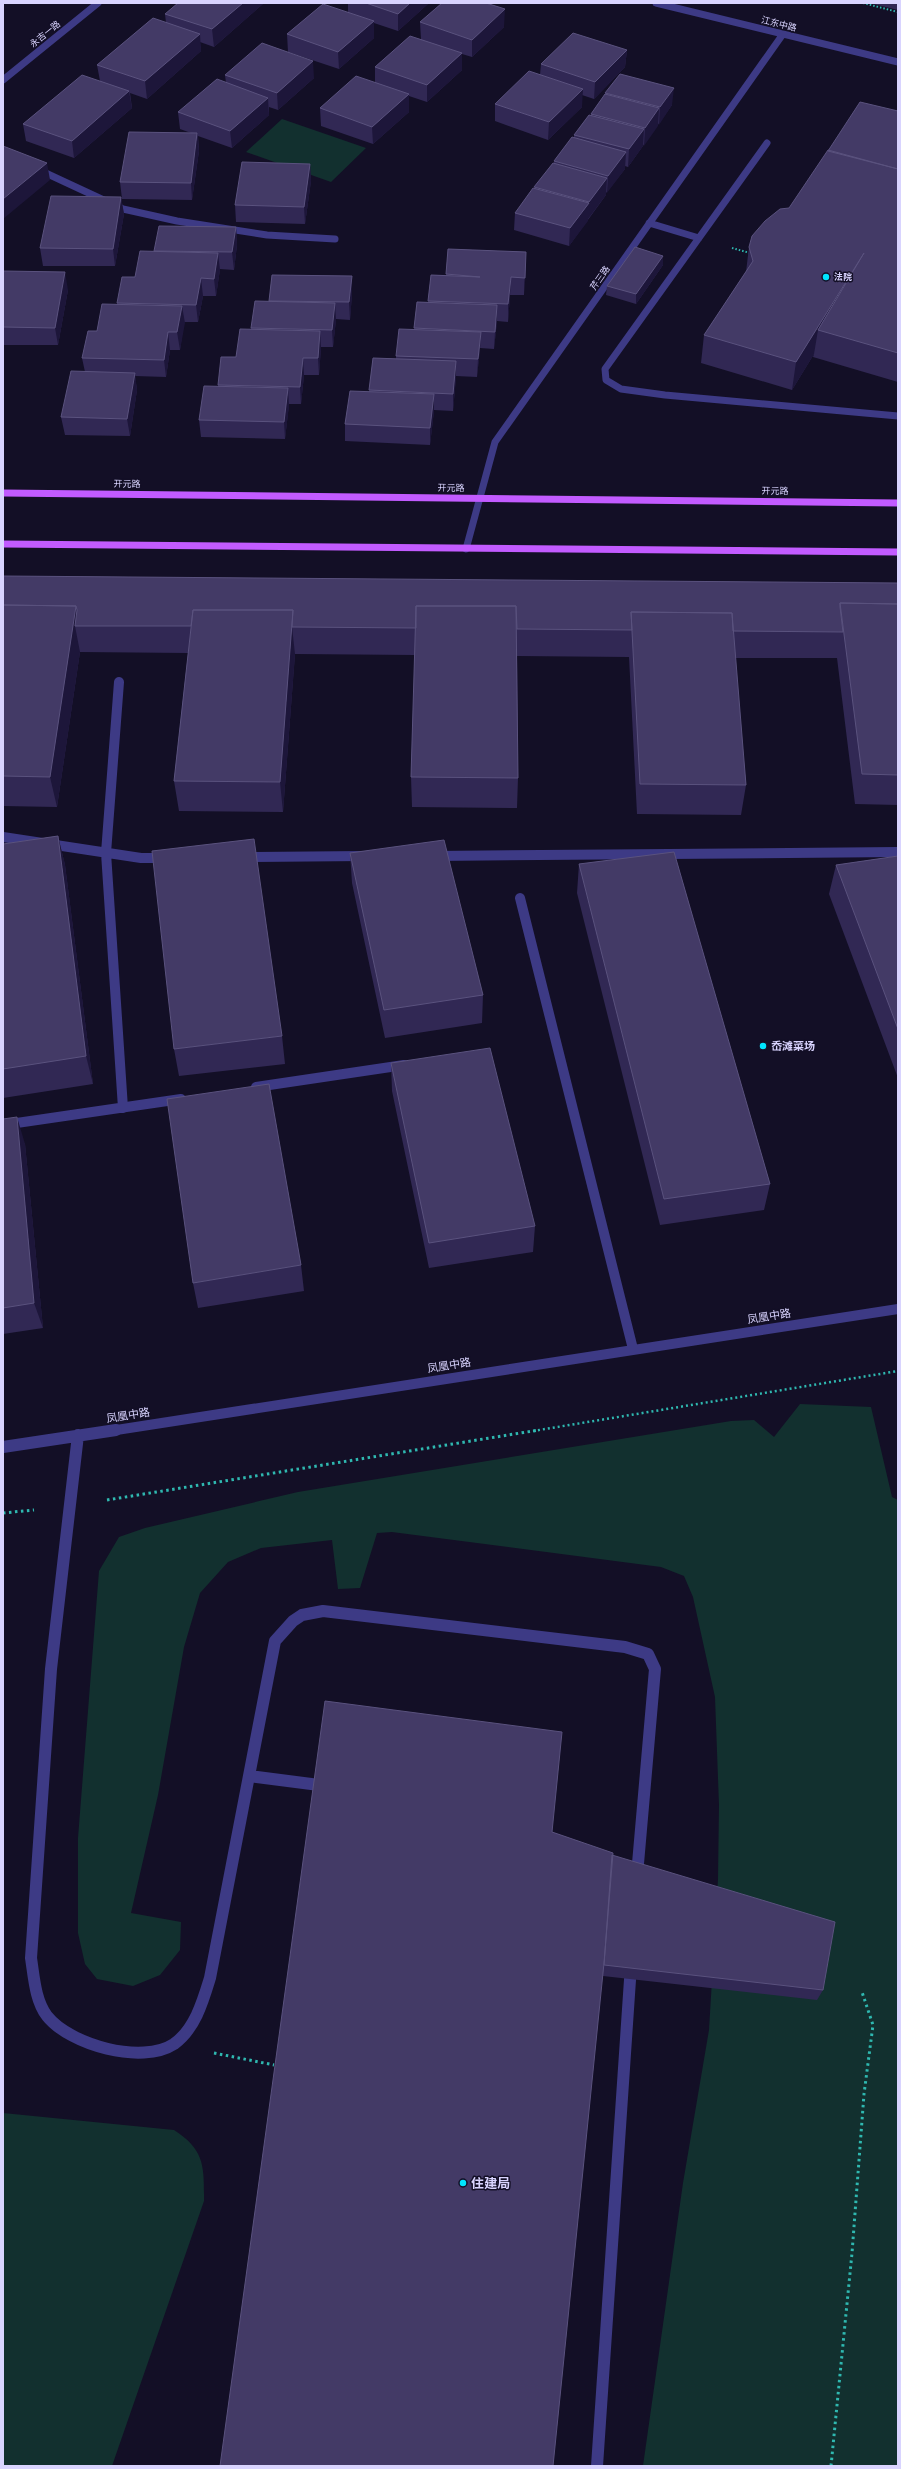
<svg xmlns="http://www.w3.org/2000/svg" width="901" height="2469" font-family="Commissioner,'Noto Sans SC',sans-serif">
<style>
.green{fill:#12302f}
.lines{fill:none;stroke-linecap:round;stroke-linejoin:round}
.path-far2{stroke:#2fb8b0;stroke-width:2;stroke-dasharray:1.5 2;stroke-linecap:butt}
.path-far1{stroke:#2fb8b0;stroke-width:2.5;stroke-dasharray:2 3;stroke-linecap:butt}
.path{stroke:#2fb8b0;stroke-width:3;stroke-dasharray:2.5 3.5;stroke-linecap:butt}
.minor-far2{stroke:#3d3a85;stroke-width:7}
.minor-far1{stroke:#3d3a85;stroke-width:10}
.minor{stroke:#3d3a85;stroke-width:12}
.major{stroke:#c25bff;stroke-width:7}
.wall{fill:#312854}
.shaded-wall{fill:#1d163a}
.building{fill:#433a66;stroke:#5a527e}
.poi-dot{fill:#00e5ff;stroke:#130f26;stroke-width:1.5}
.labels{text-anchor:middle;stroke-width:3;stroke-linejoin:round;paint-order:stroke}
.far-street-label{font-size:9px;fill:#d9d4ff;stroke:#130f26}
.far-poi-label{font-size:9px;font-weight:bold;fill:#d9d4ff;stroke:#130f26;text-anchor:start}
.poi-label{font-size:11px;font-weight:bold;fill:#d9d4ff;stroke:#130f26;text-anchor:start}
.street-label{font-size:11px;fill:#d9d4ff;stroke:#130f26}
.near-poi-label{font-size:13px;font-weight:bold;fill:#d9d4ff;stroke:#130f26;text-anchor:start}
</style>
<rect width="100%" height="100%" fill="#130f26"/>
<path class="green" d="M282,119L366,148L331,182L246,152Z
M800,1404L871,1407L892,1497L898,1500V2466H643L683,2183L709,2030L718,1879L719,1805L715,1697L693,1597L684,1576L661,1567L392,1532L377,1533L360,1588L338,1589L332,1540L261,1548L228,1562L200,1593L184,1647L158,1795L131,1913L181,1922L180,1950L160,1975L133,1986L97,1979L85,1964L78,1933V1838L99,1571L119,1537L145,1528L298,1492L731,1421L754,1420L774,1437Z
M3,2113L174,2130C205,2150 204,2166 204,2201L112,2466H3Z"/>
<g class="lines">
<path class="path-far2" d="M863,3L898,12
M732,248L750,253"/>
<path class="path-far1" d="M533,1431L898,1371"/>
<path class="path" d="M107,1500L539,1430
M3,1513L34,1510
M214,2053L274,2065
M831,2466L852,2253L864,2094L873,2025L862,1992"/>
<path class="minor-far2" d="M656,3L898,62
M3,80L98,3
M767,143L605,369L606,380L621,389L665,395L898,416
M37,169L123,209L177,221L267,235L335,239
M649,223L699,238
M466,549L495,442L783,34"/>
<path class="minor-far1" d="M119,682L106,853L123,1108
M3,837L141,858H166
M434,856L898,852
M244,857L364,856
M520,898L633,1349
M256,1087L404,1065
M3,1125L181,1099
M110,1431L898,1309"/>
<path class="minor" d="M78,1435L51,1669L31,1958C34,1977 35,2000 47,2016C70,2045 142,2065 174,2044C195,2029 203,2001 210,1978L275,1641L293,1621L302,1615L323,1611L625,1647L648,1654L655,1669L637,1875
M3,1447L116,1430
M249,1776L319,1785
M597,2466L631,1965"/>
<path class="major" d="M3,493L898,503
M3,544L898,552"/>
</g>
<path class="wall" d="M264,3L214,47L200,42L201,51L147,99L130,93L132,108L74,158L26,141L23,124L100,81L97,65L166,23L165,14Z
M348,3H429L398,31L374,23V38L339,69L288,52L287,34L348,12Z
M869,3H898V10Z
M420,22L504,27L472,57L462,54V70L427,102L409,96V112L373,144L321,126L320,108L375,83V67L421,39Z
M627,50L625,67L594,99L582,95V107L548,140L495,121V104L540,75L541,64Z
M225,75L314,78L278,110L269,107V115L232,148L198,136L199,151L192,200L122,199L120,182L191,133L180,129L178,112L226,83Z
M605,93L672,105L628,167L625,166V169L606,193V195L569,246L514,230L515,213L554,163V161L574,138V135L591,115V114L605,94Z
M898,111V382L813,357L814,354L792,390L701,363L704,335L746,272L749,247L789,208Z
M310,164L311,181L305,224L236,222L235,205Z
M121,197L124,214L115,266H43L40,248Z
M236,227L237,245L234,270L220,269L216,296H203L198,322H184L180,350H170L166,377L135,376L137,390L130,436L65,435L61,417L85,372L82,358L97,331L117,304V303L154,252V251Z
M448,249L526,252L524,295H510L508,322L497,321L494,349L480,348L477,377L456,376L453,411L434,410L430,445L345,441V424L369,392L373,358L396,359V356L414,329L417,302H428L431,275H446Z
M663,256V265L636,304L606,295L607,286Z
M3,271L68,290L58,345H3Z
M272,275L352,276V294L350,320L336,319L333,347H321L319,375H304L301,404H289L285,439L201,437L199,420L218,387V385L236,357L251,328L269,302Z
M3,576L898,583V805L855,804L837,658H735L746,785L741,815L637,814L629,657L517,656L518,778L517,808L412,807L411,777L415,655L295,654L283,812L179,811L174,781L188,653L80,652L57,807L3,806Z
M58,836L65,865L93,1084L3,1098V844Z
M350,853L483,995L482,1023L385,1038L352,883Z
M898,856V1078L829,894L836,865Z
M579,864L770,1184L764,1210L660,1225L577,893Z
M282,1036L285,1064L179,1076L174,1049Z
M391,1063L535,1226L533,1252L429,1268L392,1091Z
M3,1119L25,1144L43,1328L3,1334Z
M301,1265L304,1291L198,1308L193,1283Z
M552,1832L612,1855L823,1990L817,2000L603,1976Z"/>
<path class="shaded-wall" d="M243,3H264L214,47L212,29Z
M410,3H429L398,31V14Z
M505,9L504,27L472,57V40Z
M374,21V38L339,69L338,52Z
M200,34L201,51L147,99L145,81Z
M627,50L625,67L594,99L595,82Z
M462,53V70L427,102V85Z
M313,61L314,78L278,110L277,93Z
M674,88L672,105L659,125L660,107Z
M583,89L582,107L548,140L549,122Z
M129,91L132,108L74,158L72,141Z
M409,94V112L373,144L372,127Z
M268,98L269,115L232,148L230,131Z
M659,108L658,126L644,146L645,128Z
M644,129L643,146L628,167L629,149Z
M197,133L199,151L192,200L191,183Z
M626,152L625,169L607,193L608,176Z
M47,163L50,180L3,219V199Z
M310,164L311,181L305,224L304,207Z
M607,178L606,195L588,219L589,202Z
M121,197L124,214L115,266L113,249Z
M589,203L588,221L569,246L570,228Z
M236,227L237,245L234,270L232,252Z
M526,252V270L524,295L525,278Z
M218,253L220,270L216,296L214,279Z
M864,253L818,330L814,354L792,390L796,362Z
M663,256V265L636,304V294Z
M65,272L68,290L58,345L55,328Z
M352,276V294L350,320L349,302Z
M511,277L510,295L508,322V304Z
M201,278L203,296L198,322L196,305Z
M335,303L336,320L333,347L332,330Z
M497,305V322L494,349L495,332Z
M182,306L185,323L180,350L177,332Z
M320,331L321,348L319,375L318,358Z
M168,332L170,350L166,377L164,360Z
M481,332L480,349L477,377L478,359Z
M303,358L304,375L301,404L300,387Z
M456,361V379L453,411V394Z
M135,373L137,390L130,436L127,419Z
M288,388L289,406L285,439L284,422Z
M434,394V412L430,445V428Z
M76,606L80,626H75L80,652L57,807L50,777Z
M293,610L294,627H292L295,654L283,812L280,782Z
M58,836L65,865L93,1084L86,1056Z
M17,1117L25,1144L43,1328L34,1303Z"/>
<path class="building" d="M178,3H243L212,29L165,14Z
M366,3H410L398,14Z
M442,3H486L505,9L472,40L420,22Z
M323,4L374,21L338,52L287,34Z
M153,18L200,34L145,81L97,65Z
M573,33L627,50L595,82L541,64Z
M410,36L462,53L427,85L375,67Z
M262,43L313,61L277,93L225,75Z
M529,71L583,89L549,122L495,104Z
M620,74L674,88L660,107L605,93Z
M82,75L129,91L72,141L23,124Z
M356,76L409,94L372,127L320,108Z
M217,79L268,98L230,131L178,112Z
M605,94L659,108L645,128L591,114Z
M860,102L898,111V169L828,151Z
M589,115L644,129L629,149L574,135Z
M129,132L197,133L191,183L120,182Z
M572,137L626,152L608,176L554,161Z
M3,146L47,163L3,199Z
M828,150L898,169V198L897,199H898V353L818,330L864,253L796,362L704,335L753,261L749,247L752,236L765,221L780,209L789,208Z
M242,162L310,164L304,207L235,205Z
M553,163L607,178L589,202L534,187Z
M533,188L589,203L570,228L515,213Z
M51,196L121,197L113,249L40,248Z
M159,226L236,227L232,252L154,251Z
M635,247L663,256L636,294L607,286Z
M448,249L526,252L525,278L511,277L508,304L428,301L431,275L480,277L446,274Z
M140,251L218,253L214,279L201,278L196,305L117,303L122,277H135Z
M3,271L65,272L55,328L3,327Z
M272,275L352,276L349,302L269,301Z
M255,301L335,303L332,330L251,328Z
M417,302L497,305L495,332L414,328Z
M102,304L182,306L177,332H168L164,360L82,358L88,331H97Z
M240,329L320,331L318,358H303L300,387L218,385L221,357H236Z
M399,329L481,332L478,359L396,356Z
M373,358L456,361L453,394L369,390Z
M71,371L135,373L127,419L61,417Z
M204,386L288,388L284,422L199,420Z
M350,391L434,394L430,428L345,424Z
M3,576L898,583V604L840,603V607L843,632L733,631L732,613L631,612L632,630L517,629L516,606H416V628L292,627L293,610H193L191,626H75L77,610L76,606L3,605Z
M840,603L898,604V775L862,774Z
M3,605L76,606L50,777L3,776Z
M416,606H516L518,778L411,777Z
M193,610H293L280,782L174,781Z
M631,612L732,613L746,785L640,784Z
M58,836L86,1056L3,1069V844Z
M254,839L282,1036L174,1049L152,851Z
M444,840L483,995L384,1010L350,853Z
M674,852L770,1184L664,1199L579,864Z
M898,856V1029L836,865Z
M490,1048L535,1226L429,1243L391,1063Z
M269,1084L301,1265L193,1283L167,1099Z
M17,1117L34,1303L3,1308V1119Z
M325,1701L562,1732L552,1832L613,1853L604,1963L553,2466H220Z
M612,1855L835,1922L823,1990L604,1965Z"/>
<g class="poi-dot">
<circle cx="826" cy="277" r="4"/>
<circle cx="763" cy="1046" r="4"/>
<circle cx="463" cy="2183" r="4"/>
</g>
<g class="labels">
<g class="far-street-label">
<text transform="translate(779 24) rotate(14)" y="3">江东中路</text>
<text transform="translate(45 34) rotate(-39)" y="3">永吉一路</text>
<text transform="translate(600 278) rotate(-55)" y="3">芹三路</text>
<text transform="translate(127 484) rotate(1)" y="3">开元路</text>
<text transform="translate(451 488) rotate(1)" y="3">开元路</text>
<text transform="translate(775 491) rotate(1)" y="3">开元路</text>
</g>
<g class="far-poi-label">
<text x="834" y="280">法院</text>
</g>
<g class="poi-label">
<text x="771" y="1050">岙滩菜场</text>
</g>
<g class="street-label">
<text transform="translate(769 1316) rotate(-9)" y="4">凤凰中路</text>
<text transform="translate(449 1365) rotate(-9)" y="4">凤凰中路</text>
<text transform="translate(128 1415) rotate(-9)" y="4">凤凰中路</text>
</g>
<g class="near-poi-label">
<text x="471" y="2188">住建局</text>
</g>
</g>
<rect width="901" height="2469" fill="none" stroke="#d9d4ff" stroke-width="8"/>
</svg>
